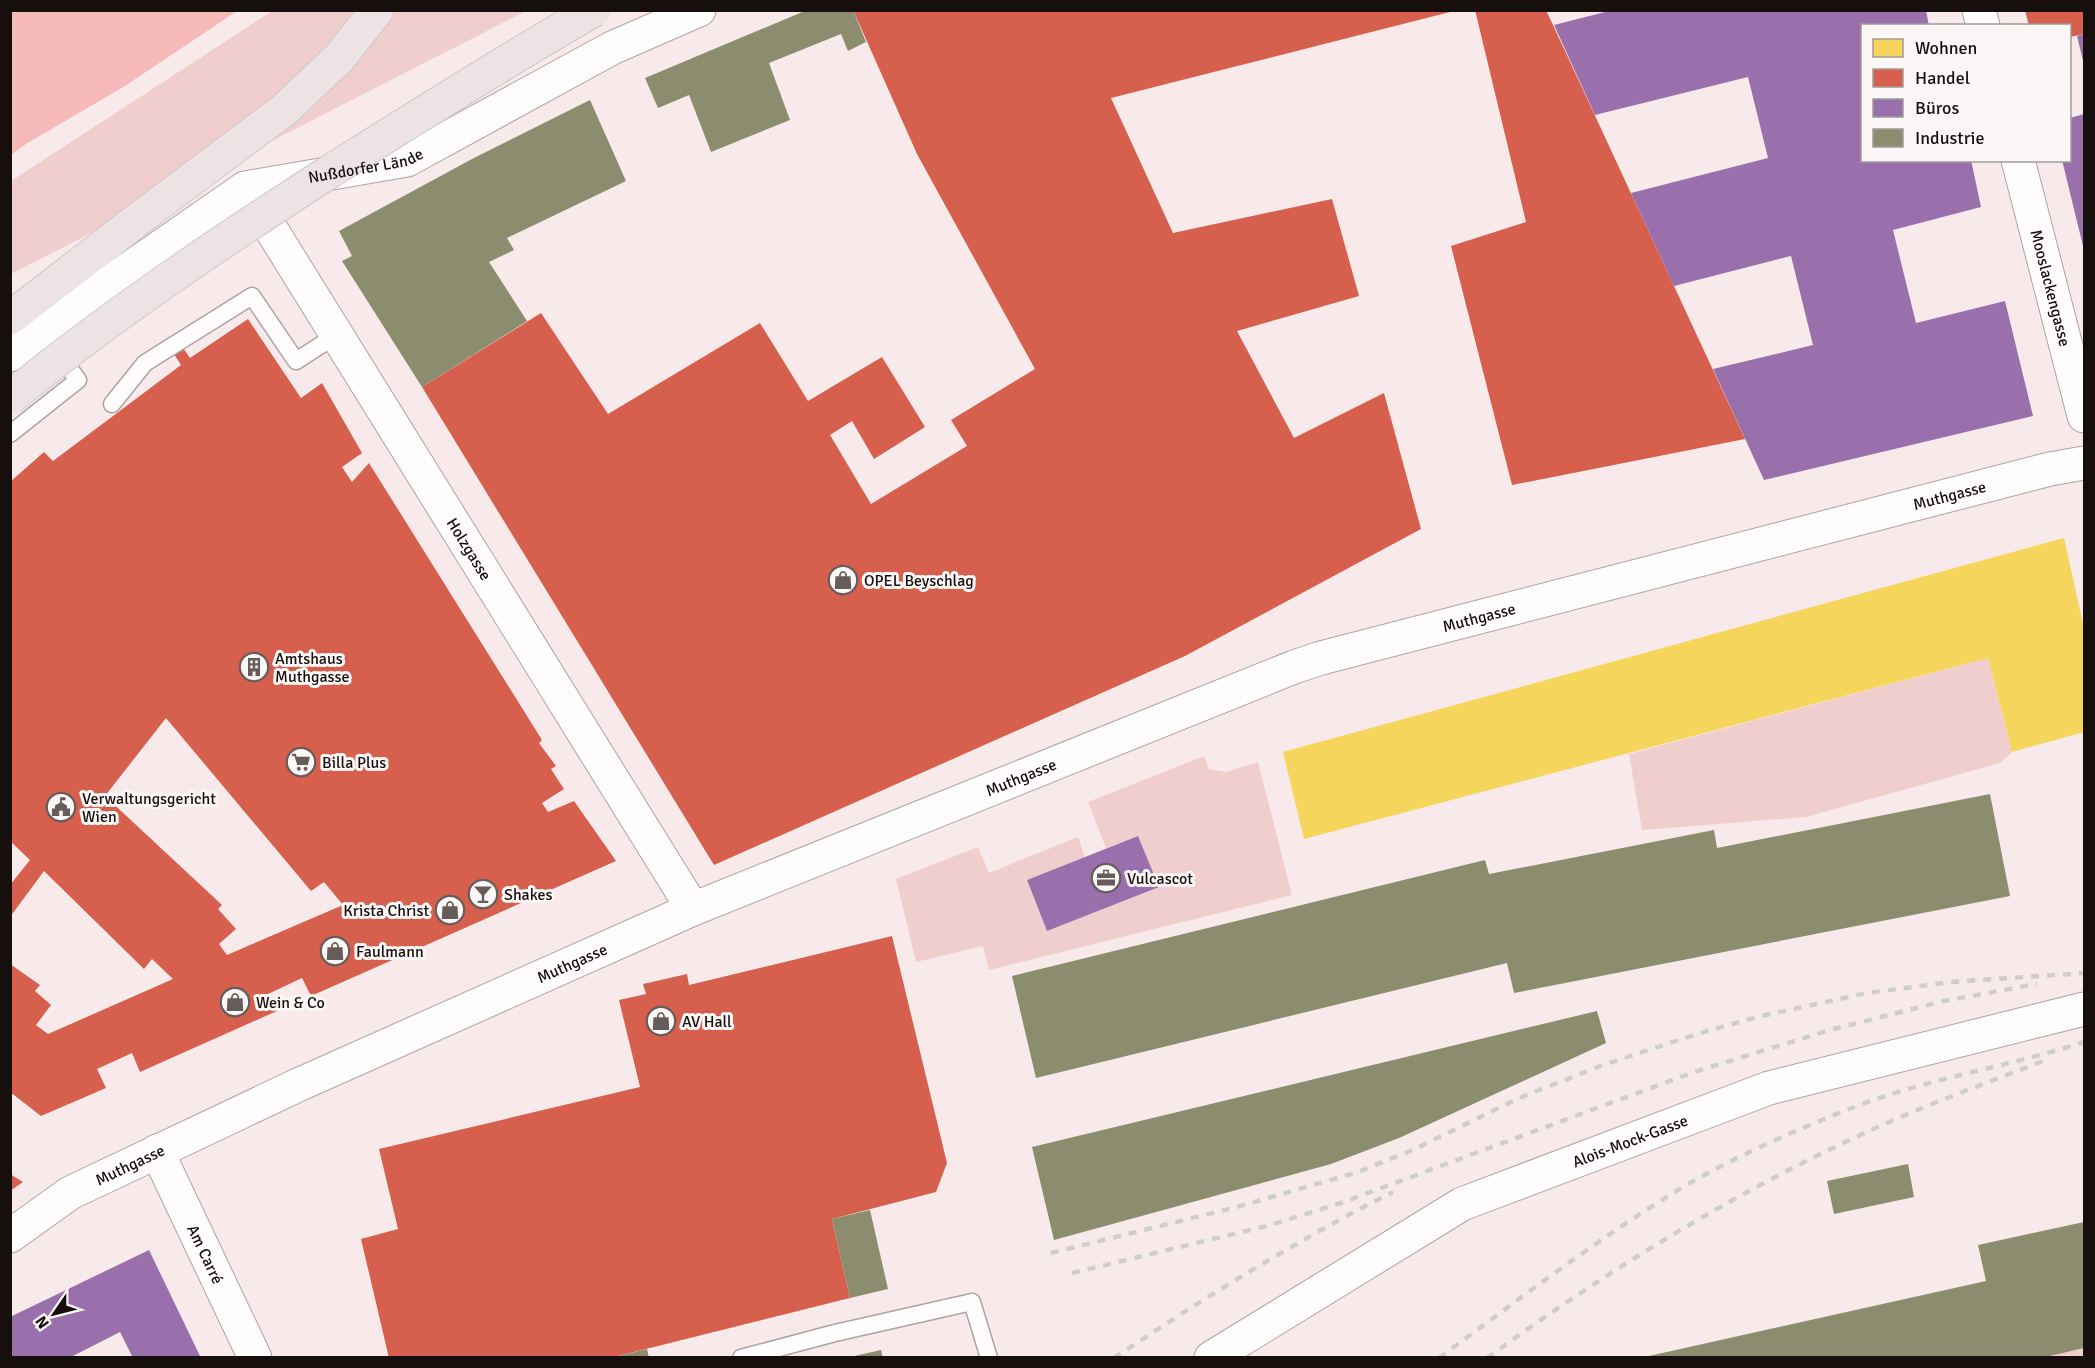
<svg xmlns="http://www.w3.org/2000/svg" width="2095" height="1368" font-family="Signika,sans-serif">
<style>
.green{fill:#f1cece}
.water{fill:#f6baba}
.homes{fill:#f6d55c}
.shops{fill:#d6604d;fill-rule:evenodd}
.offices{fill:#9970ab}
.industry{fill:#8c8c6e}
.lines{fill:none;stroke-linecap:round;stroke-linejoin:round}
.service-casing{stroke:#aea3a3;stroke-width:19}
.minor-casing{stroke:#aea3a3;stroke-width:35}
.tertiary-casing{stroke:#aea3a3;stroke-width:35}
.trunk-casing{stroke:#cec8c8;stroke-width:35}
.service{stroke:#fefcfc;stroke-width:16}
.minor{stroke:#fefcfc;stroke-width:33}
.tertiary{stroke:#fefcfc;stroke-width:33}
.trunk{stroke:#eee3e4;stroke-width:33}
.rail{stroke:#d2cdcd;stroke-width:4.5;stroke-dasharray:8 8;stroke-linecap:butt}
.trunk-bridge-casing{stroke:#cec8c8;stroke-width:35;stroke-linecap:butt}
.trunk-bridge{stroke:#eee3e4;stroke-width:33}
.labels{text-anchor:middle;stroke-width:6;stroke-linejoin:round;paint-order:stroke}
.street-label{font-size:16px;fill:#170f0e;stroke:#fcf7f7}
.poi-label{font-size:16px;fill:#170f0e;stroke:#fcf7f7;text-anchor:start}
</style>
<rect width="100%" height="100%" fill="#f8eaea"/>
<path class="green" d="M272,11H526L11,274V181Z
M1988,658L2012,752L2000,763L1806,817L1642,830L1629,754Z
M1204,756L1209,769L1227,772L1258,762L1292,895L989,970L983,946L916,962L896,879L978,847L989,873L1078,837L1085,857L1027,880L1047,931L1158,887L1138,836L1106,848L1088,802Z
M2084,1348V1357H2041Z"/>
<path class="water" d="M11,10H237V11L125,86L26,144L11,155Z"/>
<path class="homes" d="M2064,538L2084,628V732L2012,752L1988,658L1304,839L1283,752Z"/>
<path class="shops" d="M853,10H1458L1111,98L1173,233L1332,199L1359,296L1237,331L1294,438L1384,393L1421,529L1185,656L714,865L422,387L541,313L608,414L760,323L808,401L882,357L925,427L874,459L852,421L830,435L871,504L967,446L951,420L1035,369L917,154Z
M1475,10H1546L1745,439L1512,485L1451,246L1526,222Z
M2025,10H2084V34L2070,37V26H2029Z
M248,319L301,398L322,383L362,453L342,467L352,482L369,463L542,740L539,743L556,766L551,769L564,789L542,803L548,812L574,801L616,861L311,996L302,978L268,994L277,1011L140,1072L132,1053L97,1069L106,1088L41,1116L10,1092V964L40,985L35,991L51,1005L36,1025L48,1034L173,979L152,959L144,969L44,871L10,917V885L30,860L10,841V482L44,452L53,461L181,365L174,354L183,348L190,358ZM166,718L311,891L324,882L343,905L227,955L219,944L236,929L218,909L222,905L105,796Z
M892,936L947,1163L936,1192L832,1219L850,1298L610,1358H389L361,1239L398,1229L379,1149L640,1087L619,1000L646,994L643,984L687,974L689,985Z
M10,1174L23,1182L10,1191Z"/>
<path class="offices" d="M1613,10H1926L1929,26H1862V160H1971L1981,207L1893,230L1916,323L2005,301L2033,416L1764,480L1713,369L1813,345L1791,256L1674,286L1631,193L1768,158L1748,77L1595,115L1554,25Z
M2084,34V65L2077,36Z
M2084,114V250L2062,160H2070V118Z
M1138,836L1159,887L1047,931L1027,880Z
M149,1250L201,1358H133L120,1332L69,1358H10V1317Z"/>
<path class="industry" d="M807,10H853L866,42L848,51L841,34L769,63L790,120L711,152L689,95L658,108L645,78Z
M590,100L626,181L507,238L514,250L489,262L527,321L422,387L342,261L352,256L339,231L472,159Z
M1990,794L2010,896L1514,993L1507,963L1036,1078L1012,976L1485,860L1489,874L1714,830L1717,848Z
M1597,1011L1606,1043L1399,1138L1331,1164L1054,1240L1032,1147Z
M1908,1164L1914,1197L1834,1214L1827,1181Z
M870,1210L888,1289L850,1298L832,1219Z
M2084,1222V1348L2041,1358H1640L1986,1281L1978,1245Z
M647,1349L649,1358H614V1357Z
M881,1350L883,1358H850V1357Z"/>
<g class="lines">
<g class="service-casing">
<path id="service" d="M112,404L145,363L252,296L296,361L338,334
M10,434L78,380L41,330
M741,1358L835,1333L972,1302L989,1358"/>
</g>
<g class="minor-casing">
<g id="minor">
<path d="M1979,10L1983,26"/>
<path id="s1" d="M2018,160L2084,416"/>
<path id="s2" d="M248,192L693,909"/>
<path id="s3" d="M157,1151L255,1358"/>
<path id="s4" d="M1211,1358L1462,1204L1769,1088L2084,1009"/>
</g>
</g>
<g class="tertiary-casing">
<g id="tertiary">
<path id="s5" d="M10,355L41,330L245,188L407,160L612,48L699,10"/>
<path id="s6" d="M10,1236L70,1193L298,1085L693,909L1294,667L1321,658L2050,469L2084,463"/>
</g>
</g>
<g class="trunk-casing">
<path id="trunk" d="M10,318L137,220L284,110L339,58L377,10"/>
</g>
<use href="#service" class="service"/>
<use href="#minor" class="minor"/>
<use href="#tertiary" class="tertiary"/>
<use href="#trunk" class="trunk"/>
<path class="rail" d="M1051,1253L1237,1207L1358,1172L1415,1149L1519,1098L1603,1065L1700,1033L1761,1016L1867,993L1951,982L2084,973
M1072,1273L1267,1226L1341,1203L1694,1072L1830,1030L1944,1001L2037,984
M1114,1358C1204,1298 1297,1240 1393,1192
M1439,1358C1514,1303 1587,1247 1665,1198C1722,1162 1795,1130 1857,1106C1931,1078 2010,1066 2084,1042
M1487,1358C1604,1273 1727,1197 1858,1136C1918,1108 1981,1085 2043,1061"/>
<g class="trunk-bridge-casing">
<path id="trunk-bridge" d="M10,398C110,316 218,244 326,174C415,118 503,62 594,10"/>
</g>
<use href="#trunk-bridge" class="trunk-bridge"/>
</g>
<defs>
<g id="shop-ring" transform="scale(1.5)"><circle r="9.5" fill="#fcf7f7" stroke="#665c5b" stroke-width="1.5"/><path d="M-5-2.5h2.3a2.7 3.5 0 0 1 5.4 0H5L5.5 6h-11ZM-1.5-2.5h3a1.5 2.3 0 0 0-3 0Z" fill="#665c5b"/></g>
<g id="building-ring" transform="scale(1.5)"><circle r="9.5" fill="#fcf7f7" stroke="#665c5b" stroke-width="1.5"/><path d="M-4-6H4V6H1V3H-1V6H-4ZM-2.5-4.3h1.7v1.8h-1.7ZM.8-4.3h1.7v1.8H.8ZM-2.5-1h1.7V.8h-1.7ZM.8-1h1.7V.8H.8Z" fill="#665c5b"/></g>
<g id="supermarket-ring" transform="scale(1.5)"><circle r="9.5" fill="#fcf7f7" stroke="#665c5b" stroke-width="1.5"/><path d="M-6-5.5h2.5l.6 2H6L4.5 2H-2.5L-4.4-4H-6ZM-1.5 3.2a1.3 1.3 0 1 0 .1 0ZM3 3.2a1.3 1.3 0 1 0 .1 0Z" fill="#665c5b"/></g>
<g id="civic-ring" transform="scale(1.5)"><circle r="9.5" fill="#fcf7f7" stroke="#665c5b" stroke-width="1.5"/><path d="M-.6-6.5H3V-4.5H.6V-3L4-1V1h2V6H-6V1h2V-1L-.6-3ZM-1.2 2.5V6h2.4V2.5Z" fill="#665c5b"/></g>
<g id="office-ring" transform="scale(1.5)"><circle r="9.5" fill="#fcf7f7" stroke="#665c5b" stroke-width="1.5"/><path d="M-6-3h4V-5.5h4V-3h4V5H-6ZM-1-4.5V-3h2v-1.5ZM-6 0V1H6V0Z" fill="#665c5b"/></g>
<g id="bar-ring" transform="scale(1.5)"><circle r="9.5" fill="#fcf7f7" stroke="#665c5b" stroke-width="1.5"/><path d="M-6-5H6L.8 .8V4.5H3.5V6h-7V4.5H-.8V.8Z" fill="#665c5b"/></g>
</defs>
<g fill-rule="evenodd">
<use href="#shop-ring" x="843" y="580"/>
<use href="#building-ring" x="254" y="667"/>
<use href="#supermarket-ring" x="301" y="762"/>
<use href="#civic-ring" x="61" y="807"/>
<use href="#office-ring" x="1106" y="878"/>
<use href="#bar-ring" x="483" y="894"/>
<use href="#shop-ring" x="450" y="910"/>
<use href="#shop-ring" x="335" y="951"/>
<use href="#shop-ring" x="235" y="1002"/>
<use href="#shop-ring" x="661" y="1021"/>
</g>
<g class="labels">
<g class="street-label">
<text dy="6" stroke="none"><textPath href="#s5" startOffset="411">Nußdorfer Lände</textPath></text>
<text dy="6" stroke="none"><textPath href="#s1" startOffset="132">Mooslackengasse</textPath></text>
<text dy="6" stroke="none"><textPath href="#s6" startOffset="2084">Muthgasse</textPath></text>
<text dy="6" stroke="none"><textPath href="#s2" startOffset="420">Holzgasse</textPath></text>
<text dy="6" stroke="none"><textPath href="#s6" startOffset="1598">Muthgasse</textPath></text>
<text dy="6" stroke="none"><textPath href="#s6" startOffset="1112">Muthgasse</textPath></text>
<text dy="6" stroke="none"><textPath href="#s6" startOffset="626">Muthgasse</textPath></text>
<text dy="6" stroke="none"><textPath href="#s4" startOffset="474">Alois-Mock-Gasse</textPath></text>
<text dy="6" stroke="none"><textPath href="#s6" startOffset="140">Muthgasse</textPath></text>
<text dy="6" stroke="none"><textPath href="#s3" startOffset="114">Am Carré</textPath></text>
</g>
<g class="poi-label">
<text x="864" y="586">OPEL Beyschlag</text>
<text x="275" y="664">Amtshaus<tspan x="275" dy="18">Muthgasse</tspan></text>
<text x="322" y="768">Billa Plus</text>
<text x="82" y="804">Verwaltungsgericht<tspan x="82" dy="18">Wien</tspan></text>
<text x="1127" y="884">Vulcascot</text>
<text x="504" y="900">Shakes</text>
<text x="429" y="916" text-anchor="end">Krista Christ</text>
<text x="356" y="957">Faulmann</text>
<text x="256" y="1008">Wein &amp; Co</text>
<text x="682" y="1027">AV Hall</text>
</g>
</g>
<rect width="2095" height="1368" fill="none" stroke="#170f0e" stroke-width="24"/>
<rect x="1861" y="24" width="210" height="138" fill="#fcf7f7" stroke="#a09a9a" stroke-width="1.5"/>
<rect x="1873" y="39" width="30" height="18" fill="#f6d55c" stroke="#a09a9a" stroke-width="1.5"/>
<text x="1915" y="54" font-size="18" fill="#170f0e">Wohnen</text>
<rect x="1873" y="69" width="30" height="18" fill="#d6604d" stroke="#a09a9a" stroke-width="1.5"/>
<text x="1915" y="84" font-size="18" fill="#170f0e">Handel</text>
<rect x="1873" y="99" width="30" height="18" fill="#9970ab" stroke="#a09a9a" stroke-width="1.5"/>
<text x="1915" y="114" font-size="18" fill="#170f0e">Büros</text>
<rect x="1873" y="129" width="30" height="18" fill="#8c8c6e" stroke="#a09a9a" stroke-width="1.5"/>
<text x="1915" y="144" font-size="18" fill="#170f0e">Industrie</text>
<g transform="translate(54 1314) rotate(235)" stroke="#fcf7f7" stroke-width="4.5" paint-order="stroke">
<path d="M0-4.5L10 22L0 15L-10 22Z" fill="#170f0e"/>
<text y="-9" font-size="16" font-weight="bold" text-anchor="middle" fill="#170f0e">N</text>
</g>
</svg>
